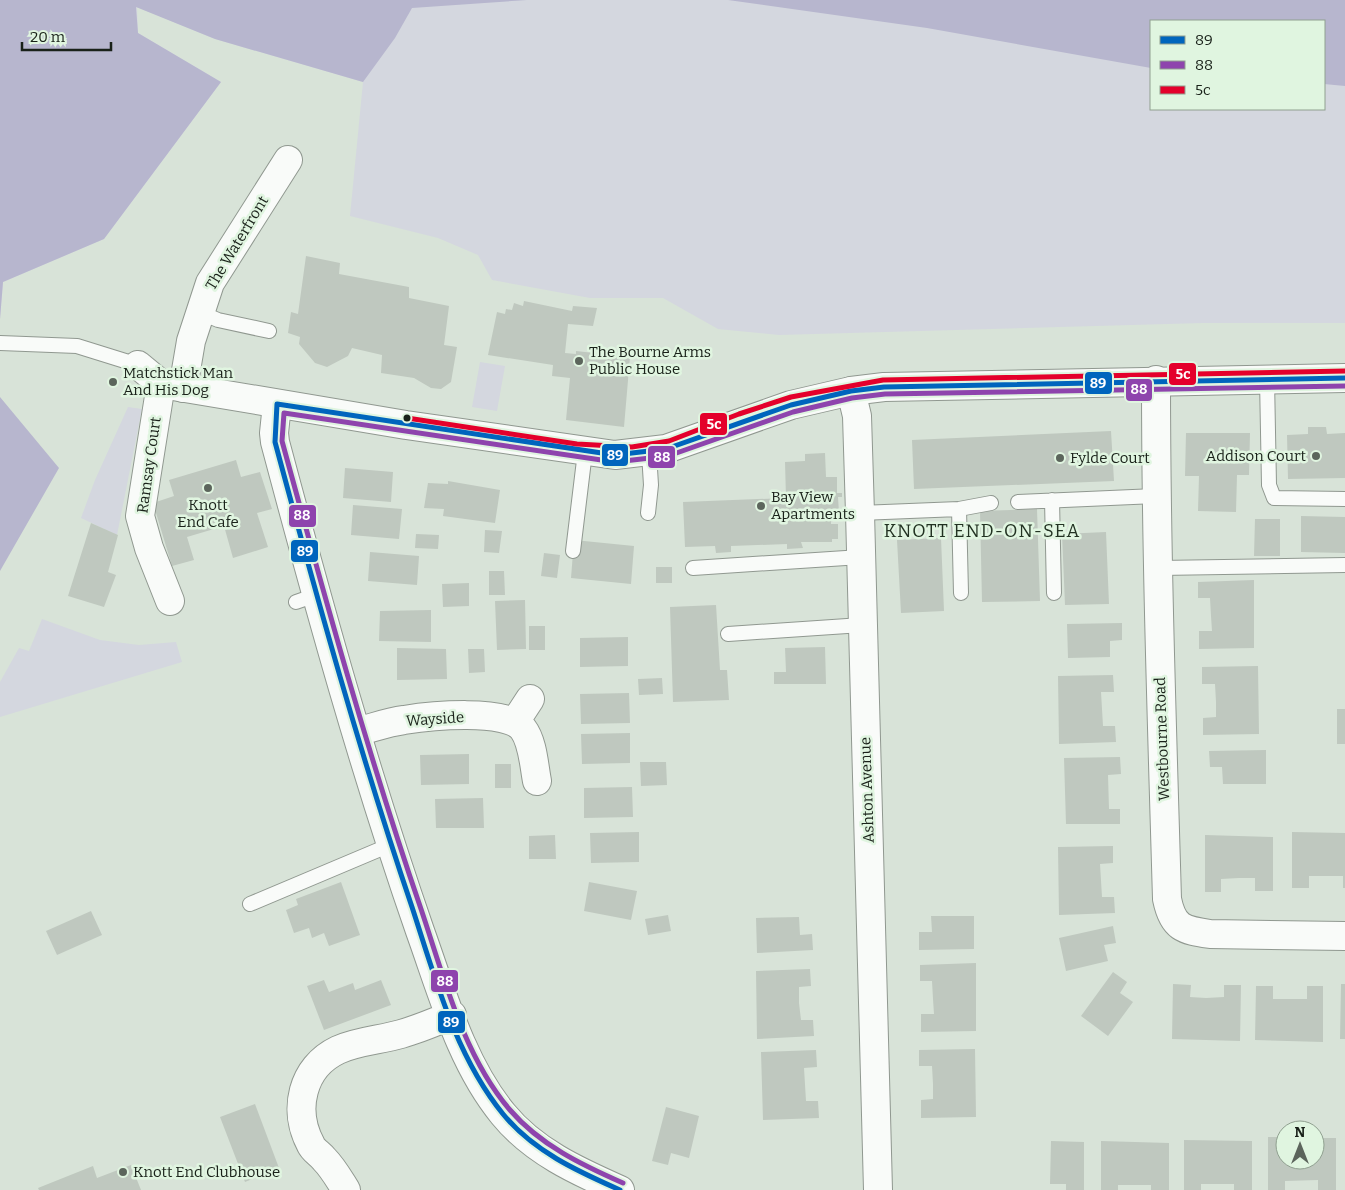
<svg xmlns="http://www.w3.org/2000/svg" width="1345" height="1190" font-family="Bitter,serif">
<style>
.green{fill:#d4d7df;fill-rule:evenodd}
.water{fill:#b7b6ce}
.building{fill:#bfc8bf}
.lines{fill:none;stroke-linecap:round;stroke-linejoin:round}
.lane-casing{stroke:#909890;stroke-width:16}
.street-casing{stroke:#909890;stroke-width:30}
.secondary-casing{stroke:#909890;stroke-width:30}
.lane{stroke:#f9fbf9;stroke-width:14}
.street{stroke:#f9fbf9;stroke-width:28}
.secondary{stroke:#f9fbf9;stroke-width:28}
.bus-1-casing{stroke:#e0f5e0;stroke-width:9}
.bus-2-casing{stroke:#e0f5e0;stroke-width:9}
.bus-3-casing{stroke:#e0f5e0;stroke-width:9}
.bus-1{stroke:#0065bd;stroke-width:5}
.bus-2{stroke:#8e44ad;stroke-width:5}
.bus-3{stroke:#e4002b;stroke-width:5}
.poi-dot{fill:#5c655c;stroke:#e0f5e0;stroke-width:2}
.bus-dot{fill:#192119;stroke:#e0f5e0;stroke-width:2}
.labels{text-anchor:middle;stroke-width:5;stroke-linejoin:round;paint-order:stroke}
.street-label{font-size:15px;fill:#192119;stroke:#e0f5e0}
.poi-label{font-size:15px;fill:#192119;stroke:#e0f5e0;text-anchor:start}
.quarter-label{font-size:18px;letter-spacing:1px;fill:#223222;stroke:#e0f5e0}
.line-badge{stroke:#e0f5e0;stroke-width:2}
.badge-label{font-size:14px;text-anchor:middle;font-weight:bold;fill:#fff}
</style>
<rect width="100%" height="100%" fill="#d8e3d8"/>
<path class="green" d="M0,0H1345V323H1203L779,335L718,329L663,298H590L492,280L478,255L438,238L350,216L363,82L215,39L137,7L138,33L221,82L104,239L3,282L0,319ZM1151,21H1324V109H1151Z
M480,362L505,366L497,411L472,407Z
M128,407L142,409L117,535L81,518L95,480Z
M42,619L100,640L139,645L176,642L182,662L0,717V682L19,648L29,651Z"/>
<path class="water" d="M0,0H527L412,8L395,38L363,82L215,39L136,7L138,33L221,82L104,239L3,282L0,319Z
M728,0H1345V86L1324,84V21H1151V68L927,28Z
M0,397L59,468L0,571Z"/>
<path class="building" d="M306,256L340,263L339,274L409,287V298L449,306L444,345L457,347L451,382L441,389L431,388L414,378L381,373L382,355L352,348L348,356L327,367L315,363L299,344L300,337L288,333L291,312L298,314Z
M524,301L572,311L573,306L597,308L593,326L568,324L565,353L576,354V351L630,357L624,427L566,420L570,378L552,376L553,365L488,355L497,312L505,314L506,309L512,310L514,303L523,306Z
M1308,427H1326L1327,434L1345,433V478L1288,479L1287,435L1308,434Z
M1111,431L1114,481L914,489L912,440Z
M1186,433H1250L1249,475H1237L1236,512L1198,511L1199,476H1185Z
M825,453L826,477H837V493H842V497H838L839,513H831V524H838V539H832V542H801L803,548L787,549V544L731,546V552L716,553L715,546L685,547L683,502L786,498L785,462L805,461V454Z
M236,460L241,477L260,472L272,509L257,513L268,547L233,558L224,526L187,537L194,560L172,566L153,503L174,496L169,480Z
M345,468L393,472L391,502L343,498Z
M448,481L500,490L495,523L443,516L444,509L424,508L428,483L448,484Z
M353,505L402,509L399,539L351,535Z
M1037,509L1040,601L982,602L980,511Z
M1301,516L1345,517V553L1301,552Z
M1255,519H1280V556H1254Z
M91,523L118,535L108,572L116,575L104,607L68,596Z
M485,530L502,531L499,553L484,552Z
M1106,532L1109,604L1065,605L1062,534Z
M416,534L439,535L438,549L415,548Z
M941,538L944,611L901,613L897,540Z
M574,540L634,546L631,584L571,578Z
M370,552L419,556L417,585L368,581Z
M544,553L560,555L557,578L541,576Z
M656,567H672V583H656Z
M489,571H504L505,595H489Z
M1254,580V648L1199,649V631H1212L1211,616L1210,598H1198V582Z
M469,583V606L443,607L442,584Z
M525,600L526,649L497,650L495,601Z
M716,605L720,670H727L729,700L673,702L670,607Z
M431,610V642L379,641L380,611Z
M1122,623V640L1110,641V657L1068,658L1067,624Z
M529,626H545V650H529Z
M628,637V666L580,667V638Z
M825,647L826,684H774V672H786L785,648Z
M397,648L446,649L447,679L397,680Z
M468,649H484L485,672L469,673Z
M1258,666L1259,734L1203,735V718L1216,717V702L1215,684H1202V667Z
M1113,675L1114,692H1101L1103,726H1115L1116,742L1059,744L1058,676Z
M662,678L663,694L639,695L638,679Z
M629,693L630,723L581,724L580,694Z
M1337,709H1345V744H1337Z
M630,733V763L582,764L581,734Z
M1266,750V784H1223L1222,767H1210L1209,751Z
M469,754V784L421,785L420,755Z
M1120,757L1121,774L1108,775L1109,809H1120V824H1066L1064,758Z
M640,762H666L667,785L641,786Z
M495,764H511V788H495Z
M632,787L633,817L584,818V788Z
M483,798L484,828H436L435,799Z
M639,832V862L591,863L590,833Z
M1292,832L1345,833V888H1343V876H1309V888H1292Z
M555,835L556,859H529V836Z
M1205,835L1273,837V891H1255V878H1239L1221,879V892H1205Z
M1113,846V863L1100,864L1102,897H1114L1115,913L1059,915L1058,847Z
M341,882L360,935L329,946L324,933L312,938L309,928L294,933L286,910L298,905L296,899Z
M589,882L637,891L631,920L584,911Z
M91,911L102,935L57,955L46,931Z
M668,915L671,931L648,935L645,919Z
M931,916H974V949L919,950V932H932Z
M799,917L800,935L812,934L813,950L757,953L756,918Z
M1113,926L1116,943L1104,945L1108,961L1066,971L1059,938Z
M976,963V1031L921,1032V1014H934L933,999L932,981H920V965Z
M810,969L811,986L799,987V1003L801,1020H813L814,1036L757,1039L756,971Z
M1113,972L1127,982L1120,993L1133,1002L1108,1036L1081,1016Z
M324,980L329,992L353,983L355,990L381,980L391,1005L324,1030L307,986Z
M1173,984L1191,985L1190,997L1206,998L1224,997V985H1241L1240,1041L1172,1039Z
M1341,984H1345V1039H1340Z
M1256,986H1273V999H1307V986H1323V1042L1255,1040Z
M975,1049L976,1117L921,1118V1100L933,1099V1084L932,1066H919V1050Z
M816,1050L817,1067L804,1068L806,1101H818L819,1118L763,1120L761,1052Z
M255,1104L279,1168L245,1182L220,1117Z
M666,1107L699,1116L689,1158L671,1153L668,1165L652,1161Z
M1268,1137H1285V1160H1315V1138H1336V1190H1318V1180L1285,1181V1190H1268Z
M1184,1140L1252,1141V1190H1234V1184H1201V1190H1184Z
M1051,1141L1084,1142V1190H1066V1184H1050Z
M1101,1141L1169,1143V1190H1151V1185H1118V1190H1101Z
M131,1165L141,1190H39L38,1188L93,1166L97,1178Z"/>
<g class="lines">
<g class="lane-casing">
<path id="lane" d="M199,312L218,320L269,331
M0,343L77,346L138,365
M1267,379L1269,485L1274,498L1345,499
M1052,500L1054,593
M1018,502L1156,496
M959,509L961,593
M648,513L651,485L649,453
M860,513L959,509L991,503
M573,551L585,452
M693,568L861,557
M1159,568L1345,565
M296,602L316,595
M728,634L862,625
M250,904L390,845"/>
</g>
<g class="street-casing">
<path id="street" d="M1156,380C1156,553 1162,726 1167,899C1173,928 1183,930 1210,934L1345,936
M161,384L140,516L149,548L170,601
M183,388L191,341L210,283L288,160
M851,391L857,416L860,513L878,1190
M277,404L274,433L275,442C319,607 364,770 420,931C442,992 461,1063 503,1114C533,1151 577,1171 620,1190
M515,722L530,699
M356,732C372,728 388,722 404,720C429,716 507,708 523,729C533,742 534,766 537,781
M346,1190C339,1179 333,1168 324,1159C320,1154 313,1150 311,1145C292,1110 302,1067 338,1050C357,1041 381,1040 401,1034C419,1029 435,1022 452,1015"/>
</g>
<g class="secondary-casing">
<path id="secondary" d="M138,365L161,384L406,425L615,455L666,449L791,405L851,391L884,387L1345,378"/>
</g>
<use href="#lane" class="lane"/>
<use href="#street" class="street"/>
<use href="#secondary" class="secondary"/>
<g class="bus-1-casing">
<path id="bus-1" d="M620,1190C577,1171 533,1151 503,1114C455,1055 435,977 412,907C360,754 317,598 275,442L277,404L615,455L666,449L791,405L851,391L884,387L1345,378"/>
</g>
<g class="bus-2-casing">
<path id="bus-2" d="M623,1183C582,1165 540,1145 510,1110C463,1055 444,977 421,909C368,755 325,598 282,441L284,413L615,462L668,456L793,412L852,398L885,394L1345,386"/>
</g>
<g class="bus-3-casing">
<path id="bus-3" d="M407,418L577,444L632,447L669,441L739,414L791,397L883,380L1345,371"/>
</g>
<use href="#bus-1" class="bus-1"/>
<use href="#bus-2" class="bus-2"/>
<use href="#bus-3" class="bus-3"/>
</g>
<g class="poi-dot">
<circle cx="579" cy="361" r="5"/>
<circle cx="113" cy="382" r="5"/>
<circle cx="1316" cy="456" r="5"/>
<circle cx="1060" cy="458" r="5"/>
<circle cx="208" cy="488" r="5"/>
<circle cx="761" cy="506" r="5"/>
<circle cx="123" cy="1172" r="5"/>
</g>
<circle class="bus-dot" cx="407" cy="418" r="4.5"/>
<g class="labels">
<g class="street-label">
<text transform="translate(237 243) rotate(-59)" y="5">The Waterfront</text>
<text transform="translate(149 465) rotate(-82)" y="5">Ramsay Court</text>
<text transform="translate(435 719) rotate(-4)" y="5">Wayside</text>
<text transform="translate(1162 739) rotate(-92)" y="5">Westbourne Road</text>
<text transform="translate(867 790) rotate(-92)" y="5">Ashton Avenue</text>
</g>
<g class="poi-label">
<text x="589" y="357">The Bourne Arms<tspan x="589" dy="17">Public House</tspan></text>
<text x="123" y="378">Matchstick Man<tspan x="123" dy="17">And His Dog</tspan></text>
<text x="1306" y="461" text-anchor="end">Addison Court</text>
<text x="1070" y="463">Fylde Court</text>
<text x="771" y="502">Bay View<tspan x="771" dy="17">Apartments</tspan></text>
<text x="208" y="510" text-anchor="middle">Knott<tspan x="208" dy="17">End Cafe</tspan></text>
<text x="133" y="1177">Knott End Clubhouse</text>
</g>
<g class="quarter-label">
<text x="982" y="537">KNOTT END-ON-SEA</text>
</g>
</g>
<g class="line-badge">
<rect x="1168" y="362" width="29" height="24" rx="5" fill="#e4002b"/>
<rect x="1084" y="371" width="29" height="24" rx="5" fill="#0065bd"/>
<rect x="1125" y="378" width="28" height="24" rx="5" fill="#8e44ad"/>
<rect x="699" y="412" width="29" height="24" rx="5" fill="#e4002b"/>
<rect x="601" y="443" width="28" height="24" rx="5" fill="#0065bd"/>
<rect x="647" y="445" width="29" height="24" rx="5" fill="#8e44ad"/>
<rect x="288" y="504" width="29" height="24" rx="5" fill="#8e44ad"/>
<rect x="290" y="539" width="29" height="24" rx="5" fill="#0065bd"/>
<rect x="430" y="969" width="29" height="24" rx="5" fill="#8e44ad"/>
<rect x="437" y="1010" width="29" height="24" rx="5" fill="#0065bd"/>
</g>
<g class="badge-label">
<text x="1183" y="379">5c</text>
<text x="1098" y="388">89</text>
<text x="1139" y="394">88</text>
<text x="714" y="429">5c</text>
<text x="615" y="460">89</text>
<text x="662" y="462">88</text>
<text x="302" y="520">88</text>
<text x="305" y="556">89</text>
<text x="445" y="986">88</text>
<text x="451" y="1027">89</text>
</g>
<rect x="1150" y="20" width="175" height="90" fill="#e0f5e0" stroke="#90a090"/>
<rect x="1160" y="36" width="25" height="8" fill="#0065bd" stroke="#90a090"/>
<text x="1195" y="45" font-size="15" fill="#192119">89</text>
<rect x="1160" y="61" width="25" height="8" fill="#8e44ad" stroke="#90a090"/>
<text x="1195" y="70" font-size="15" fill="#192119">88</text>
<rect x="1160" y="86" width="25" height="8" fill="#e4002b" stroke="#90a090"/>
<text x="1195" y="95" font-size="15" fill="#192119">5c</text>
<g transform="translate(1300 1145)"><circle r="24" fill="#e0f5e0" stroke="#90a090"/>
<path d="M0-4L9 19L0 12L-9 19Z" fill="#5c655c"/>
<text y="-8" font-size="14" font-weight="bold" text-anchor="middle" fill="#192119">N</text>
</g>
<path d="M22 42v8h89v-8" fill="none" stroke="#192119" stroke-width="2.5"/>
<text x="30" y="42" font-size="15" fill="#192119" stroke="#e0f5e0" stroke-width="4" paint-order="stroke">20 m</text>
</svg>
